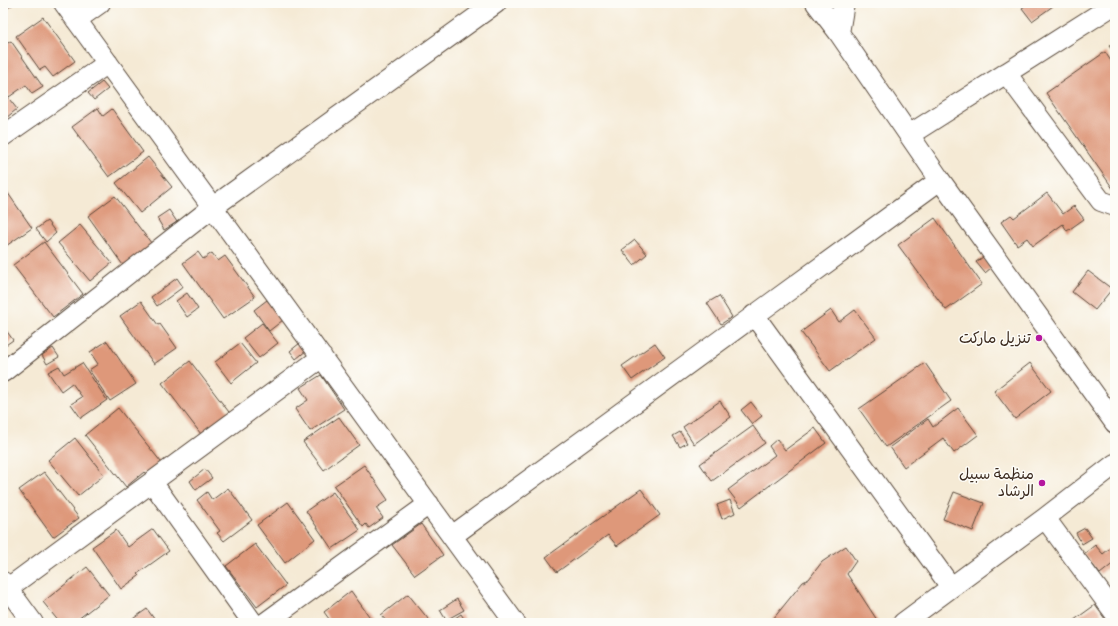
<svg xmlns="http://www.w3.org/2000/svg" width="1118" height="626" font-family="'Patrick Hand','Playpen Sans Arabic',sans-serif">
<style>
.building{fill:#de987a}
.lines{fill:none;stroke-linecap:round;stroke-linejoin:round}
.street-casing{stroke:#574739;stroke-width:22}
.street{stroke:#fff;stroke-width:20}
.poi-dot{fill:#b5179e;stroke:#fdfcf7;stroke-width:1.5}
.labels{text-anchor:middle;stroke-width:3;stroke-linejoin:round;paint-order:stroke}
.poi-label{font-size:15px;fill:#3b2a1e;stroke:#fdfcf7;text-anchor:end}
</style>
<rect width="100%" height="100%" fill="#fdfcf7"/>
<filter id="ink" filterUnits="userSpaceOnUse"><feTurbulence type="fractalNoise" baseFrequency=".025" numOctaves="2"/><feDisplacementMap in="SourceGraphic" scale="8" xChannelSelector="R" yChannelSelector="G"/><feConvolveMatrix kernelMatrix="1 2 1 2 8 2 1 2 1" color-interpolation-filters="sRGB"/></filter>
<filter id="wash" filterUnits="userSpaceOnUse"><feTurbulence type="fractalNoise" baseFrequency=".012" numOctaves="4" result="noise"/><feDisplacementMap in="SourceGraphic" scale="16" xChannelSelector="R" yChannelSelector="G"/><feGaussianBlur stdDeviation="0.9" result="paint"/><feColorMatrix in="noise" values="0 0 0 0 0 0 0 0 0 0 0 0 0 0 0 0 0 1.4 0 .05"/><feComposite in="paint" operator="in"/></filter>
<g filter="url(#wash)">
<rect width="100%" height="100%" fill="#f5ead5"/>
<g id="blocks">
<path class="building" d="M3,3H15L6,9Z
M1029,3H1051L1053,6L1032,21L1022,8Z
M43,17L75,61L53,77L45,67L40,70L16,36Z
M11,41L43,87L32,94L26,85L9,97L3,87V46Z
M1115,41V54L1109,46Z
M1105,52L1115,67V189L1114,190L1046,93Z
M102,82L108,89L94,100L88,93Z
M6,95L17,109L6,118L3,114V97Z
M98,108L103,116L112,109L143,152L109,177L72,127Z
M148,157L172,187L140,213L116,183Z
M3,186L32,228L3,248Z
M1047,193L1063,214L1074,206L1084,219L1067,231L1063,224L1033,246L1027,238L1017,245L1001,222L1011,215L1014,218Z
M115,196L155,248L125,268L88,216Z
M169,210L177,222L164,230L157,218Z
M935,218L982,284L946,310L898,245Z
M47,221L56,233L46,242L36,229Z
M80,225L112,263L90,281L58,243Z
M635,240L647,254L634,265L622,250Z
M44,242L83,294L53,317L13,265Z
M198,252L203,259L212,253L218,261L225,256L255,297L223,319L183,263Z
M983,257L991,268L985,273L976,262Z
M1088,271L1112,289L1095,310L1072,292Z
M177,278L183,287L157,306L151,297Z
M187,293L198,309L187,317L176,301Z
M719,296L732,317L721,324L707,303Z
M267,300L283,320L269,331L254,310Z
M141,301L158,325L160,324L177,348L154,364L120,316Z
M831,310L839,322L855,310L876,338L830,371L801,332Z
M262,323L278,343L259,358L243,338Z
M3,326L13,340L3,347Z
M107,341L136,384L110,401L89,370L98,364L90,352Z
M240,343L256,363L231,383L215,362Z
M300,343L307,350L296,359L290,351Z
M655,343L665,357L632,380L622,366Z
M53,348L59,357L47,364L42,355Z
M190,361L232,416L204,438L162,383Z
M82,363L107,400L81,418L71,404L82,397L72,383L61,391L48,372L59,366L64,374Z
M925,363L951,401L886,447L859,409Z
M1030,363L1051,391L1015,419L994,391Z
M321,375L344,409L310,431L295,409L308,400L300,388Z
M720,401L731,417L694,444L683,427Z
M751,402L762,416L752,424L741,410Z
M118,408L165,467L150,479L144,472L126,487L85,435Z
M958,408L978,435L954,453L943,438L904,467L890,447L928,419L933,427Z
M339,417L359,445L324,470L303,442Z
M753,426L765,443L712,481L700,464Z
M815,428L826,443L741,507L728,490L775,455L769,446L777,439L785,450Z
M680,432L687,443L680,447L673,436Z
M75,438L104,475L78,496L48,460Z
M364,465L388,500L376,508L383,518L369,528L366,524L363,527L334,486Z
M205,469L212,478L196,490L190,481Z
M44,472L79,518L53,537L19,490Z
M228,488L252,520L224,541L217,533L220,531L197,500L207,492L212,500Z
M641,489L660,515L617,546L608,535L557,572L546,557Z
M333,492L360,530L332,549L306,511Z
M954,492L984,503L973,531L943,519Z
M730,500L735,513L722,519L717,505Z
M288,502L315,539L285,563L257,525Z
M421,524L443,555L415,575L392,545Z
M1085,528L1092,538L1082,544L1076,533Z
M153,529L169,551L137,574L139,576L121,589L92,547L116,530L128,547Z
M255,544L286,585L257,607L226,566Z
M1115,544V562L1100,574L1084,554L1095,545L1103,554Z
M846,546L856,561L847,574L879,623L775,622L773,619L803,582L809,579L822,562Z
M87,567L109,595L73,623H60L43,602Z
M351,591L374,623H332L324,612Z
M408,594L429,620L425,623H388L381,615Z
M457,599L464,610L446,620L440,610Z
M1095,605L1108,623H1070Z
M147,609L157,623H127Z
M461,614L467,623H448Z"/>
</g>
</g>
<g filter="url(#ink)">
<use href="#blocks" fill-opacity="0" stroke="#574739" stroke-width="1"/>
<g class="lines">
<g class="street-casing">
<path id="street" d="M64,3L515,623
M816,3L839,33L940,180L1115,423
M76,20L100,3
M839,33L844,3
M1006,73L1101,201L1115,206
M909,135L1115,4
M3,136L108,63
M754,315L951,587
M3,372L213,207L496,3
M152,482L253,623
M1045,518L1115,613
M452,536L940,180
M3,582L33,623
M8,588L322,357
M265,623L429,504
M903,623L1045,518L1115,464"/>
</g>
<use href="#street" class="street"/>
</g>
</g>
<g class="poi-dot">
<circle cx="1039" cy="338" r="4"/>
<circle cx="1042" cy="483" r="4"/>
</g>
<g class="labels">
<g class="poi-label">
<text x="1031" y="343">تنزيل ماركت</text>
<text x="1034" y="479">منظمة سبيل<tspan x="1034" dy="17">الرشاد</tspan></text>
</g>
</g>
<rect width="1118" height="626" fill="none" stroke="#fdfcf7" stroke-width="16"/>
</svg>
